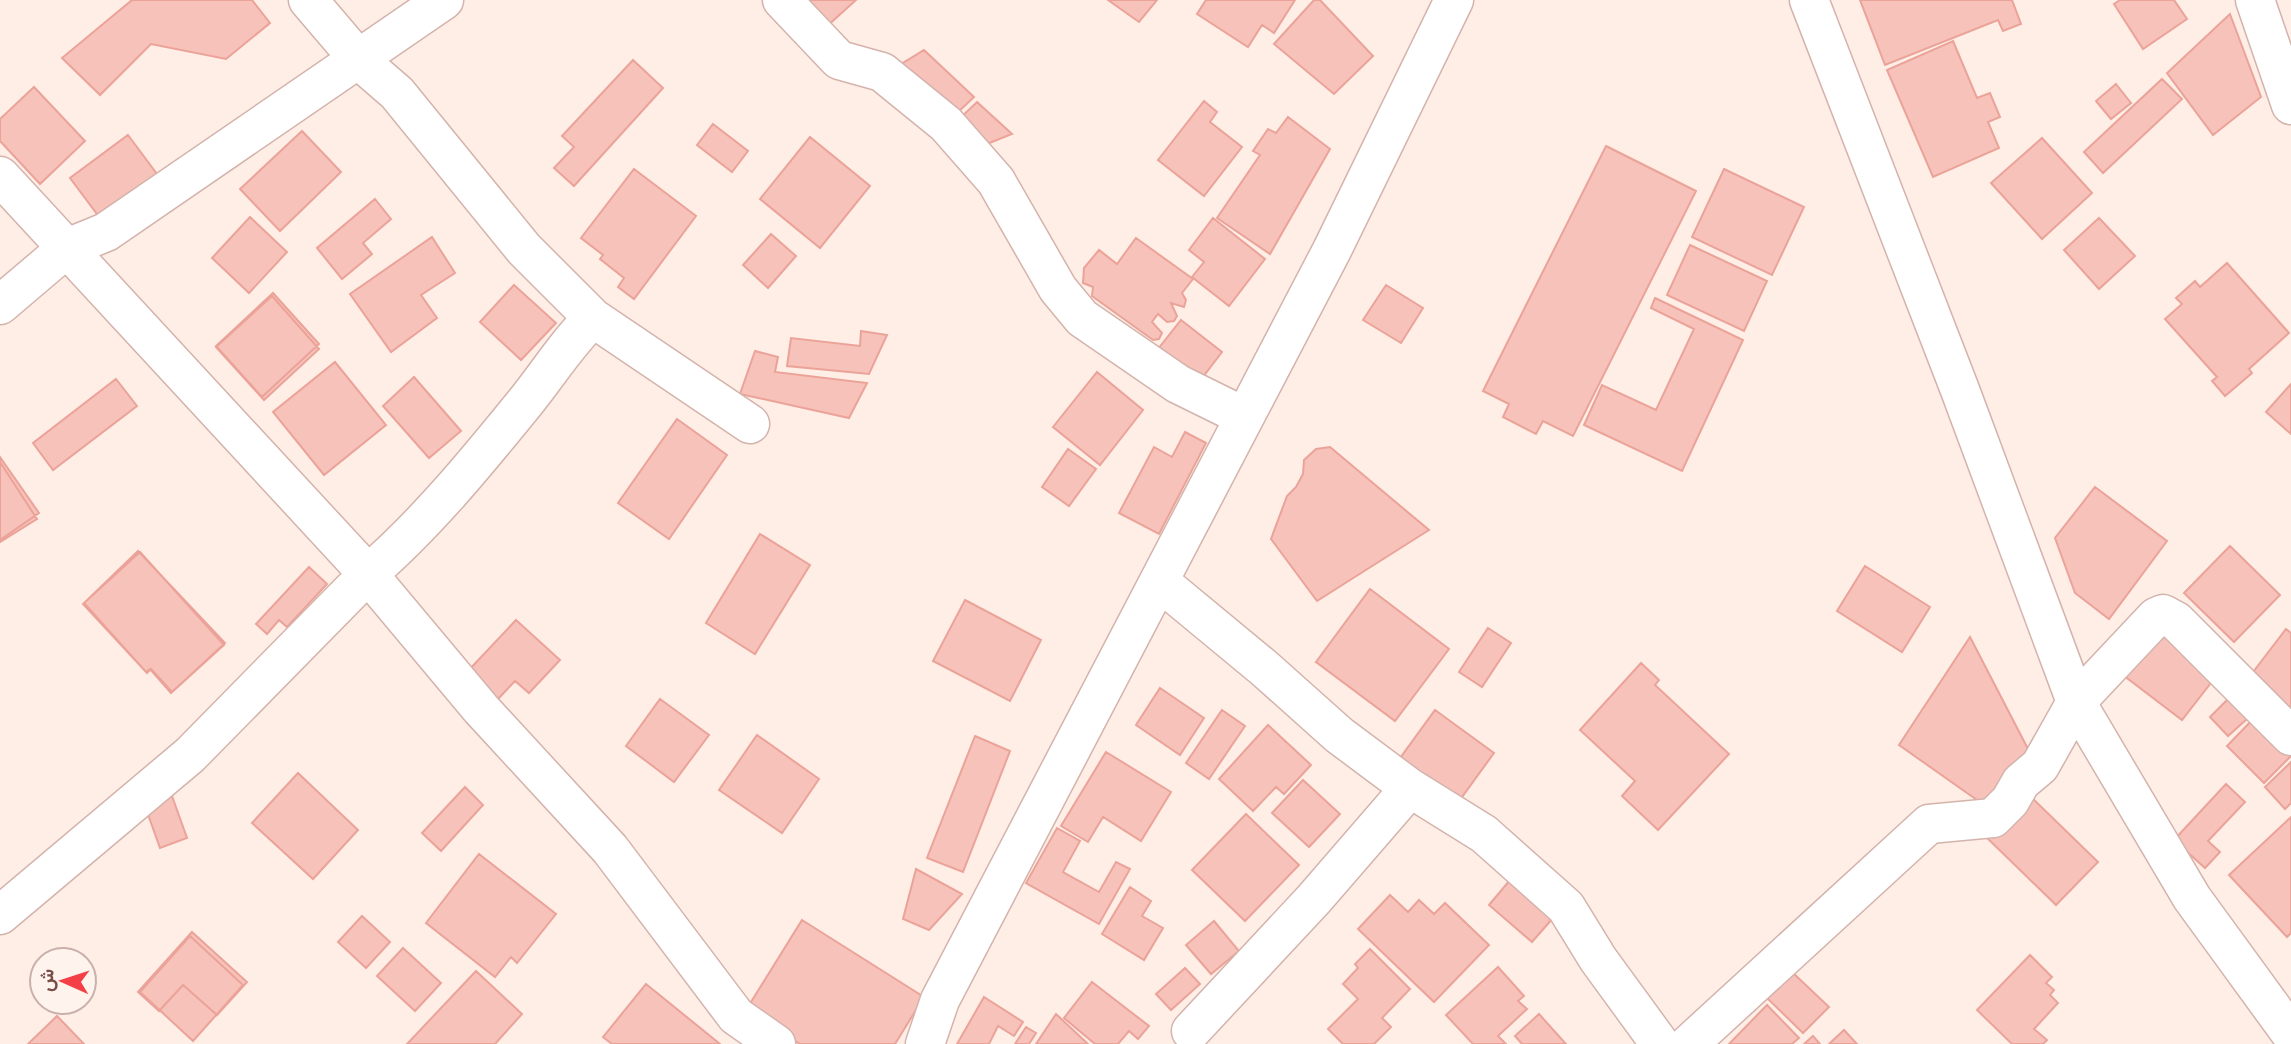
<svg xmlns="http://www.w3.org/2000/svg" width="2291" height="1044" font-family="'Source Sans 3',Vazirmatn,sans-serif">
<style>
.building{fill:#f6c2ba;stroke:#eba399;stroke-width:2}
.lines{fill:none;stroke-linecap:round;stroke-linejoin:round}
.minor-casing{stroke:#d4b3ac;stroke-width:41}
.tertiary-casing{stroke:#d4b3ac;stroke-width:41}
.minor{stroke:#fff;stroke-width:38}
.tertiary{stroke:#fff;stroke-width:38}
</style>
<rect width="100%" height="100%" fill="#feeee5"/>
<path class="building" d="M132,0H252L270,23L226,59L151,44L100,95L62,58Z
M803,0H856L826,27Z
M1108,0H1157L1139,22Z
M1206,0H1295L1274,33L1262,25L1248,47L1197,14Z
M1314,0H1320L1373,56L1334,94L1274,44Z
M1860,0H2012L2021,24L2003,31L1998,20L1885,65Z
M2120,0H2174L2187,19L2143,49L2114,4Z
M2230,14L2261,97L2213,135L2167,73Z
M1953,41L1977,98L1990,93L2000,117L1988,122L1999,148L1933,177L1887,70Z
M924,50L974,97L954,116L898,66Z
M633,60L663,88L574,186L554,168L574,147L562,136Z
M2162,79L2182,99L2103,173L2084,152Z
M2116,84L2131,103L2111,119L2096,101Z
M34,87L85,141L40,184L0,141V119Z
M1204,101L1217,112L1210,122L1242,147L1204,196L1158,160Z
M977,102L1012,134L982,146L957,121Z
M1288,117L1330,149L1270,254L1217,218L1260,155L1253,151L1268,129L1276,133Z
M713,124L748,151L732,172L697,145Z
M302,131L341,172L280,231L240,189Z
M128,135L157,174L100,218L70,178Z
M810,137L870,186L820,248L760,199Z
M2042,138L2092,193L2042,239L1991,183Z
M1606,146L1696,191L1573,436L1543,421L1536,434L1503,417L1509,404L1483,391Z
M634,169L696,216L634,299L618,287L624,278L600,259L603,255L581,238Z
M1724,169L1804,207L1772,275L1692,237Z
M375,199L391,219L363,243L372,254L342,279L317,248Z
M250,217L287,252L249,293L212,258Z
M1213,218L1265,259L1229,306L1192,277L1204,262L1189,250Z
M2099,218L2135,256L2099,289L2064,250Z
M771,234L796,256L768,288L743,265Z
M432,237L455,273L421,295L437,318L391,352L350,294Z
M1136,238L1193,279L1182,293L1186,300L1184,307L1171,303L1177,316L1174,321L1167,322L1158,314L1152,322L1162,333L1159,339L1153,340L1092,296L1093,287L1083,283L1084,268L1099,250L1117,264Z
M1690,245L1767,281L1744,331L1667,295Z
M2227,263L2289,333L2249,369L2252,373L2225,396L2212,381L2217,377L2165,319L2182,304L2176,298L2195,281L2200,287Z
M514,285L556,323L521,360L480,322Z
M1386,285L1423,308L1401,343L1363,320Z
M273,293L319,344L262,397L216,346Z
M272,296L319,349L264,400L216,347Z
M1655,298L1743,340L1682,471L1584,425L1602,385L1656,410L1694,329L1651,308Z
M1181,320L1222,352L1196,386L1154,354Z
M861,331L887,335L869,374L787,366L791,338L860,346Z
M755,351L778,357L775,372L867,383L849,418L740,394Z
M335,362L386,425L324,475L273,412Z
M1097,372L1143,410L1100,465L1053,427Z
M414,377L461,431L429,458L383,406Z
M116,379L137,406L53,470L33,443Z
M2291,384V434L2266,412Z
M677,419L727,455L669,539L618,503Z
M1185,432L1206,443L1159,534L1119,513L1154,447L1172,457Z
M1330,447L1429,530L1317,601L1271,539L1287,496L1296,487L1303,474L1304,460L1316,449Z
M1068,449L1096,469L1069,506L1042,487Z
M0,457L39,513L0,540Z
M0,462L37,519L0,542Z
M2095,487L2167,541L2109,619L2075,593L2055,538Z
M760,534L810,565L755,654L706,623Z
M2230,546L2280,595L2234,642L2184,593Z
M138,551L225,643L172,692L151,669L147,673L83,604Z
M140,552L224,645L171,693L150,669L146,672L84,603Z
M1865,566L1930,607L1902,652L1837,611Z
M309,567L327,584L287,627L279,620L267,634L256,624Z
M1370,589L1449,649L1395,721L1316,662Z
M965,600L1041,640L1010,701L933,661Z
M516,620L560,660L529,693L515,681L497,700L467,672Z
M2153,626L2217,675L2182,720L2119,672Z
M1488,628L1511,643L1482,687L1459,672Z
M2286,629L2291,633V715L2247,680Z
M1970,637L2028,749L1984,805L1899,745Z
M1641,663L1659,680L1655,685L1729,754L1658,830L1622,796L1635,781L1580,730Z
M1160,688L1204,718L1180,755L1136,725Z
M660,699L709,735L674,782L626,746Z
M2228,699L2247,719L2228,736L2210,717Z
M1222,710L1245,726L1209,779L1186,763Z
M1435,710L1494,753L1454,808L1395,765Z
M2257,715L2291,749V756L2264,783L2227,746Z
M1268,725L1311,765L1284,794L1276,787L1253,811L1219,779Z
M757,735L819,779L782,833L719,790Z
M975,736L1010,751L963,872L927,858Z
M1106,752L1171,792L1141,841L1103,817L1088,842L1061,826Z
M2291,762V803L2285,809L2265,787Z
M298,773L358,830L313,879L252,823Z
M1303,780L1340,814L1309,847L1272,813Z
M2226,784L2245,802L2208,841L2220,852L2205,868L2174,840Z
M465,787L483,805L441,851L422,833Z
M2027,793L2098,862L2056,905L1985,836Z
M172,796L187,838L160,848L145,806Z
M1246,814L1299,865L1245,921L1192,870Z
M2291,817V933L2287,937L2229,875Z
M1057,828L1080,841L1063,872L1099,892L1116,862L1130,869L1099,924L1026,883Z
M479,854L556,914L517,963L511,957L495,977L426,923Z
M916,869L962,894L929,930L903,919Z
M1510,880L1553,918L1532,942L1489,905Z
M1130,887L1151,901L1142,916L1163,928L1144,960L1102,934Z
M1390,895L1408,912L1419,900L1434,914L1445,903L1489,945L1434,1002L1358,929Z
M362,916L390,942L366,968L338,942Z
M802,920L924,997L895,1044H800L746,1010Z
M1214,921L1239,951L1211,974L1186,945Z
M192,932L247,982L217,1015L183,985L159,1011L138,992Z
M190,936L243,985L193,1041L140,992Z
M403,948L441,983L415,1011L377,976Z
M1370,949L1410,989L1382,1018L1391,1027L1374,1044H1343L1328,1029L1358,999L1343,984L1358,968L1355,964Z
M2030,955L2052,977L2046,983L2054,990L2050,995L2058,1003L2034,1029L2047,1040L2043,1044H2012L1977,1010Z
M1498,967L1524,996L1518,1001L1527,1009L1498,1036L1506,1044H1473L1446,1015Z
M1185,968L1200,984L1171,1010L1156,994Z
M476,971L522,1014L495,1044H407Z
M1792,972L1829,1007L1803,1033L1767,998Z
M1092,982L1149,1026L1138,1039L1129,1031L1118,1044H1095L1064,1018Z
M646,984L720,1044H612L603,1037Z
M984,997L1023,1022L1014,1036L998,1026L989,1044H957Z
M1767,1005L1799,1038L1792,1044H1729Z
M1056,1014L1088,1044H1036Z
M1539,1014L1566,1044H1522L1515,1036Z
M57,1016L84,1044H28Z
M1026,1027L1036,1033L1029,1044H1015Z
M1844,1030L1857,1044H1829Z
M1813,1036L1820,1044H1804Z"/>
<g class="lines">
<g class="minor-casing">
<path id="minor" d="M308,0L360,61L397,93L524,249L593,318
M782,0L839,60L882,72L946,124L996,181L1058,289L1082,318L1178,384L1243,416
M1809,0L1960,390L2076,702L2192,898L2291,1034
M2255,0L2291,105
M0,176L368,574L481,709L610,849L736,1016L776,1044
M0,305L67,248L106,232L444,0
M1160,582L1264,668L1339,735L1410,788L1484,834L1566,907L1598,959L1660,1044
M0,915L190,755L368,574C425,525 475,464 523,405C547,376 566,344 593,318L750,424
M1191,1031L1314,899L1410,788
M1689,1044L1929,824L1993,818L2010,801L2021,782L2040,766L2076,702L2156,617L2163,614L2176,621L2291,736"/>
</g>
<g class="tertiary-casing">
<path id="tertiary" d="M925,1044L940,1000L1332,250L1454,0"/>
</g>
<use href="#minor" class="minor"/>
<use href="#tertiary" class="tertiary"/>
</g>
<g transform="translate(63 981) rotate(273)"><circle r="33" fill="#fff3ed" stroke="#cab0ab" stroke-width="2"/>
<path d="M0-5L12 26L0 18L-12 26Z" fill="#f33f45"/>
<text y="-10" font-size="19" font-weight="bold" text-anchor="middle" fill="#7a4c47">ش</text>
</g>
</svg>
